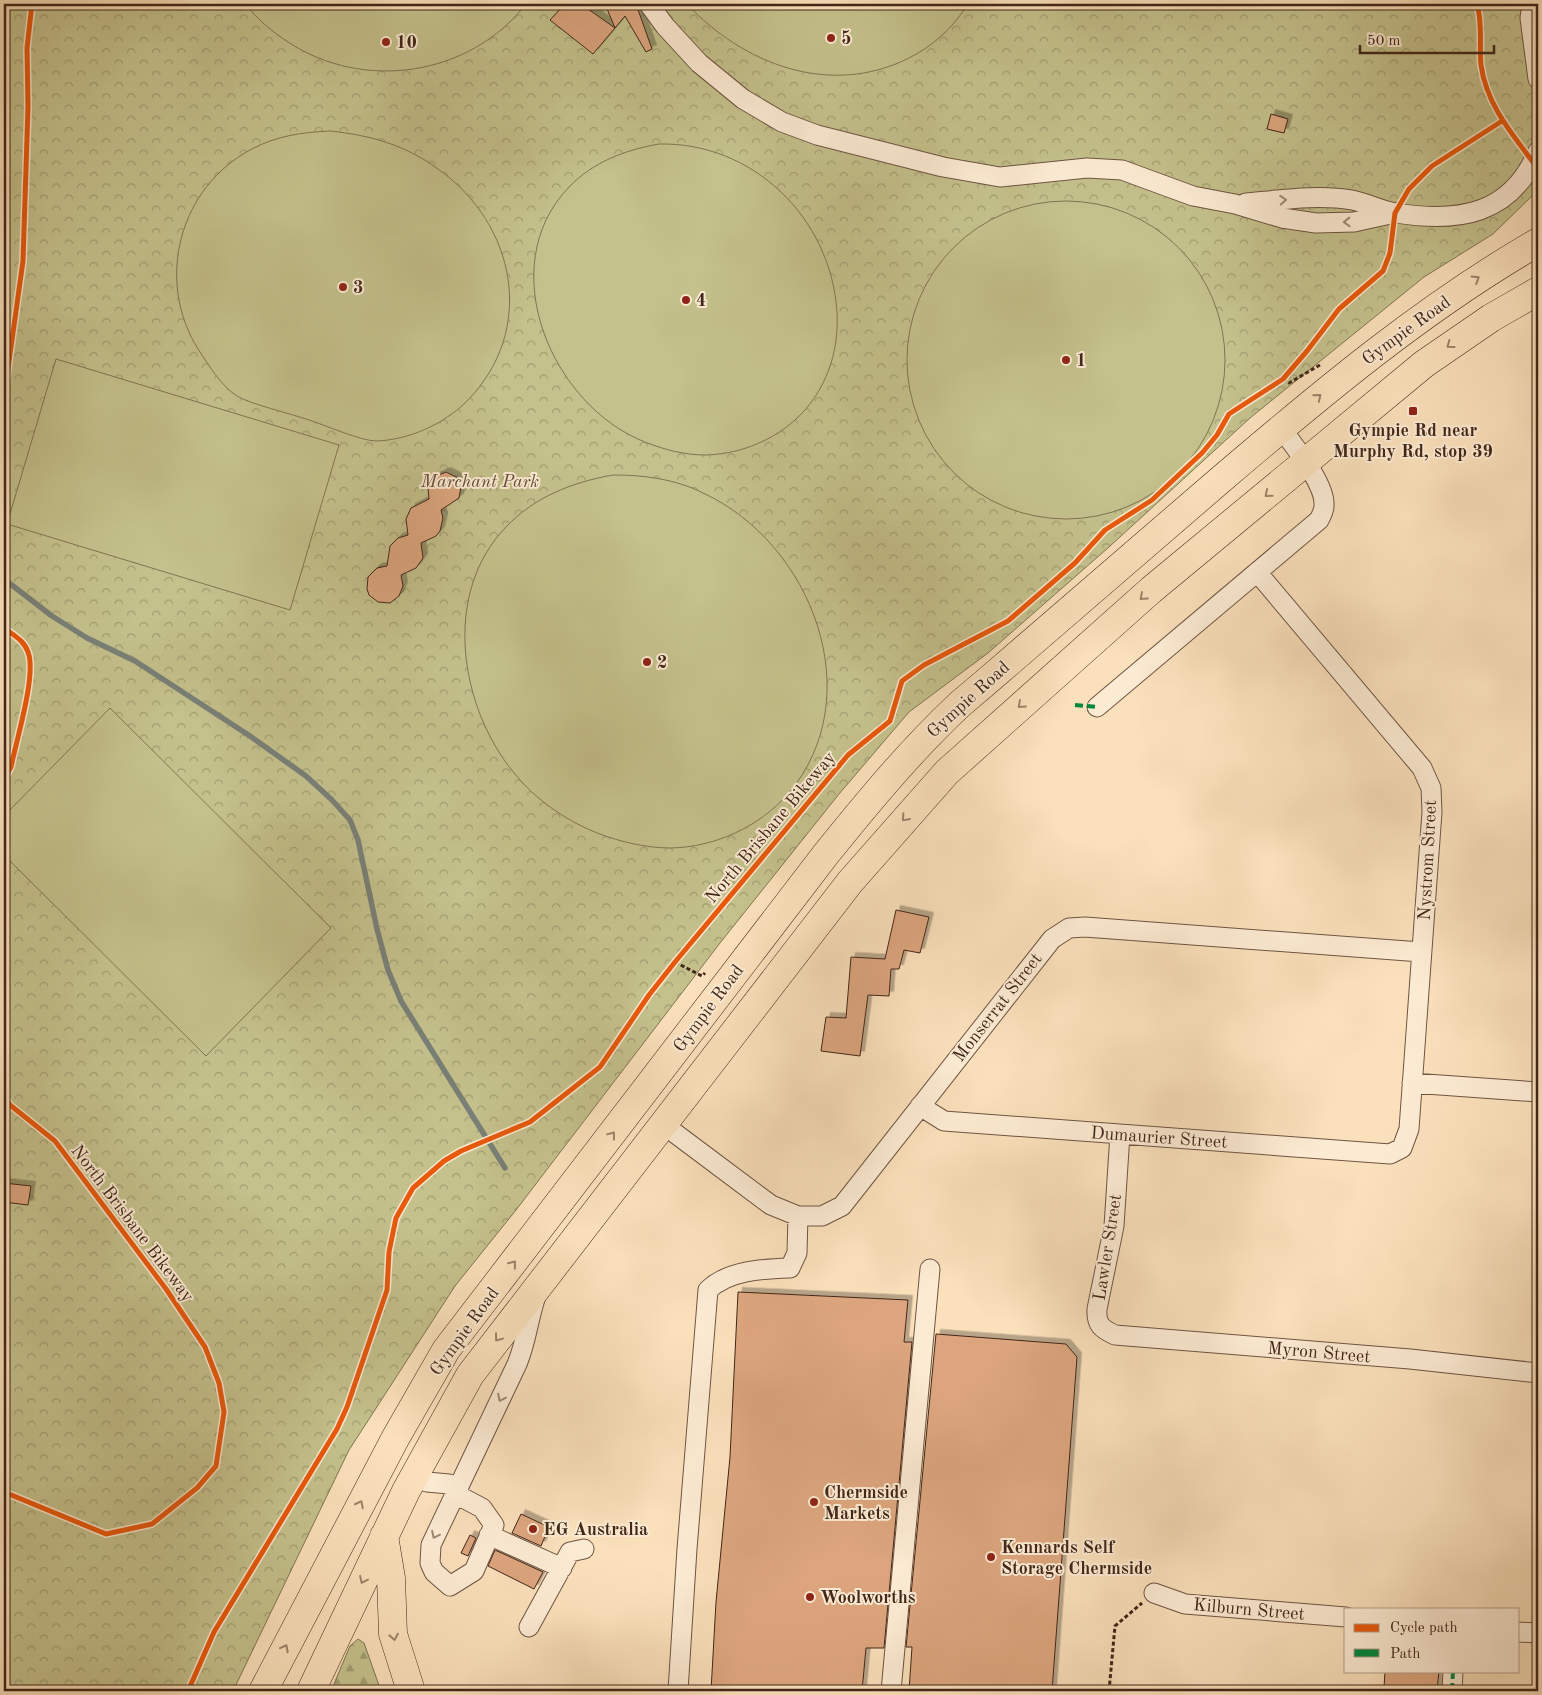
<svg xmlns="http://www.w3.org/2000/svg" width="1542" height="1695" font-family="'Old Standard TT',serif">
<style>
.forest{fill:url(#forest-firs);stroke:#827452}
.park{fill:url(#park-crowns);stroke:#827452}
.pitch{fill:#c4c18c;stroke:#827452}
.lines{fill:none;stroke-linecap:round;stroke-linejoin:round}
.stream{stroke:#798077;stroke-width:5.5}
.building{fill:#dca57e;stroke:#412619;filter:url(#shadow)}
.minor-casing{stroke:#6f5442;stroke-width:21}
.highway-casing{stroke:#412619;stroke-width:29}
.path{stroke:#412619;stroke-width:3;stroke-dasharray:4 2.5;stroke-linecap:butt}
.minor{stroke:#fcebd3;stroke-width:19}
.highway{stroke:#fae0bb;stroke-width:28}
.quiet{stroke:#00873e;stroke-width:4;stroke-dasharray:8 4;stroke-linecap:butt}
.cycleway-casing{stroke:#fcebd3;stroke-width:8}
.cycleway{stroke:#e8590c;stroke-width:5}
.oneway{stroke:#9e8876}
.oneway2{stroke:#9e836a}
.poi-dot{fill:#8f2418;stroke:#fcebd3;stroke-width:2}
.labels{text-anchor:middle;stroke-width:4;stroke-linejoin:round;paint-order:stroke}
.poi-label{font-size:18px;font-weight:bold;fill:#412619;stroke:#fcebd3;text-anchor:start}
.street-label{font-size:18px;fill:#412619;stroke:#fcebd3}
.park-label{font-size:18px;font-style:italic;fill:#624d36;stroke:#fcebd3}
</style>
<defs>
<pattern id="forest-firs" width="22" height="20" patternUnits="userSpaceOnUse" patternTransform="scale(1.25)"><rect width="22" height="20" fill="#c4c18c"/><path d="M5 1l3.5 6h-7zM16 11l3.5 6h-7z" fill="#a19d72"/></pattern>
<pattern id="park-crowns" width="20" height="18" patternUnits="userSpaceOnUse" patternTransform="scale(1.25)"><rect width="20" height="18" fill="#c4c18c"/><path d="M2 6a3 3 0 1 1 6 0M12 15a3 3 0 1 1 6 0" fill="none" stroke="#a19d72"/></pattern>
<filter id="shadow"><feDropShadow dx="4.5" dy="-4.5" stdDeviation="0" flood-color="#0004"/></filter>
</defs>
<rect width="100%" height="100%" fill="#fae0bb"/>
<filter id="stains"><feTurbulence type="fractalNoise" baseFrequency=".004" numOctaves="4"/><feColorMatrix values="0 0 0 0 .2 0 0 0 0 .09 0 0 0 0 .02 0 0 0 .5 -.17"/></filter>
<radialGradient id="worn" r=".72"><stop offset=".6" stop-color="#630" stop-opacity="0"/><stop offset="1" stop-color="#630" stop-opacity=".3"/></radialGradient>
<path class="forest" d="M358,1639L364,1643L381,1691H331L350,1646Z"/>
<path class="park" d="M4,4H1538V190L1493,234L1424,277L1250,418L1109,547L988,653L909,712L839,794L720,943L516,1210L455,1286L349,1450L233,1691H4Z"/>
<path class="pitch" d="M246,4H526C470,76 364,92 288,42C273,32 256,19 246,4Z
M687,4H968C953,28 932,47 907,59C829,97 743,64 687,4Z
M330,131C369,135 406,145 438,169C516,224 537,330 467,401C444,424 409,440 376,441C361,441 325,425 309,420C292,414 250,404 237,396C221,386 208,364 198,349C155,280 179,187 252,149C276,136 303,132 330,131Z
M659,144C753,142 831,218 837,312C839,348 829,382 805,410C780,438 743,454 706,455C685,455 665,450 645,442C552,406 492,267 569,187C593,162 625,150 659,144Z
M907 360a159 159 0 1 1 318 0a159 159 0 1 1-318 0Z
M56,359L339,445L290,610L7,524Z
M613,475C644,475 675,479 703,493C812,543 871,697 788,794C759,827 715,847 671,848C646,848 621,842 597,833C565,820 536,800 514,773C459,706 442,593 506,527C534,497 573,482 613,475Z
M110,708L331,928L206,1056L4,855V816Z"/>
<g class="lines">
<path class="stream" d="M4,579L52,616L87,638L135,661L250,736L306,776L332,800L350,820L358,840L377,929L388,970L401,1001L505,1168"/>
</g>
<path class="building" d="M565,4H581L615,28L605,4H636L652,49L646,52L625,16L593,54L550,20Z
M1271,114L1288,119L1284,133L1267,129Z
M446,472L456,477L460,482L461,487L459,498L441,510L443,518L440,531L436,536L421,543L423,558L416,568L401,575L403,586L399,596L390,603L378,602L369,595L367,589L368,577L377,568L387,566L390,546L398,538L408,535L406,519L411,508L429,499L428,488L432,478Z
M896,910L929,917L920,953L904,950L899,969H891L889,996L868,995L860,1056L821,1051L826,1017L846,1018L851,957L885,959Z
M4,1183L31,1186L28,1205L4,1202Z
M738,1292L908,1300L904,1342H912L884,1648H866L862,1691H711L716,1602L730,1457Z
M936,1334L1066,1344L1077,1357L1052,1691H909L912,1647H906Z
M521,1514L549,1527L541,1546L512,1533Z
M470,1535L476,1538L468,1556L461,1553Z
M495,1550L543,1572L534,1589L488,1566Z
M1385,1671H1439L1437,1691L1384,1688Z"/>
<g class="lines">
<g class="minor-casing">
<path id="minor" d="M649,4L665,26L699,63L743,99L782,122L817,135L943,167L1000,177L1087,168L1122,170L1193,196L1235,204L1282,218L1316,223L1354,222L1395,213
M1532,4L1530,18L1538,79
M1246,203C1280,200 1318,194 1352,200C1367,203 1381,211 1396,213C1459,223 1511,215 1538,151
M1097,707L1319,520C1321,516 1324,511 1324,506C1326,484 1293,445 1281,428
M1412,1083L1538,1092
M920,1106L944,1121L1390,1154L1402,1148L1409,1129L1432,812L1431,788L1422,768L1257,572
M664,1125L771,1205L798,1216H822L842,1206L1052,939L1069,928L1085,927L1421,952
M1120,1134L1114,1226L1097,1309C1096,1325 1102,1329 1115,1335L1410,1359L1538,1373
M414,1476L427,1482L449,1484L463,1498L482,1508L494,1525L474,1571L450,1586L434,1572L430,1563L431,1545L517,1364C526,1343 528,1321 535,1299
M489,1535L562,1568
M1154,1593L1185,1604L1346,1617
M529,1627L570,1552L584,1549
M1518,1632L1538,1633
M678,1691L687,1549L708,1290C729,1270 762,1269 790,1268L797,1253L798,1216
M891,1691L930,1269
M1452,1691L1453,1671"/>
</g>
<g class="highway-casing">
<path id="highway" d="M384,1536L391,1578L393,1634L411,1691
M263,1691L396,1437L446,1350L826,854C868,802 910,751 959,705C1046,631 1132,556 1219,481C1321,394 1422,309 1538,242
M311,1691L406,1491L470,1375L850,882L947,772L1151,590L1424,364L1491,318L1538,291"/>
</g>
<path class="path" d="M1283,379L1289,383L1320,365
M675,962L702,976L705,973
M1109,1691L1115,1626L1142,1603"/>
<use href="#minor" class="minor"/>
<use href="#highway" class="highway"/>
<path class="quiet" d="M1075,705L1097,707
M1452,1691L1453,1671"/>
<g class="cycleway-casing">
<path id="cycleway" d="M1477,4C1483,24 1479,44 1481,65C1486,103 1511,133 1533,162L1538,165
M4,397L23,261L28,107L27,48L32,4
M4,628C13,635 24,640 28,652C37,674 16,741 11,767L4,779
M4,1096L10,1105L55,1141L166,1289L205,1347L219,1383L224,1412L216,1466L197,1488L152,1524L106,1534L4,1492
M188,1691L214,1632L337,1429L347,1407L387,1290L389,1252L396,1218L413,1188L444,1161L461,1151L530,1122L600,1067L649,995L675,962L848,755L890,721L902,681L924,665L1008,621L1075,563L1105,530L1152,500L1202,453L1217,435L1229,414L1283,379L1307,351L1339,309L1383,271L1390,253L1395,213L1409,189L1432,166L1502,121"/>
</g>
<use href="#cycleway" class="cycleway"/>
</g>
<defs><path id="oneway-chevron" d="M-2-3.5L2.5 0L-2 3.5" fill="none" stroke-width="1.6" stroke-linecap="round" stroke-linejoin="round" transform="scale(1.25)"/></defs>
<g class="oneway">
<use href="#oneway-chevron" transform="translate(1283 200) rotate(-4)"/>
<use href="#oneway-chevron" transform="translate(1347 222) rotate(178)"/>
<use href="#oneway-chevron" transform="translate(501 1398) rotate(116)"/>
<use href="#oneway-chevron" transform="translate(435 1535) rotate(116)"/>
</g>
<g class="oneway2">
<use href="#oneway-chevron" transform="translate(1476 279) rotate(-32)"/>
<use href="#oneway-chevron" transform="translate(1450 345) rotate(144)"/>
<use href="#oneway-chevron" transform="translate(1318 397) rotate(-39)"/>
<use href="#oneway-chevron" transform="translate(1268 494) rotate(140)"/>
<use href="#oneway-chevron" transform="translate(1143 597) rotate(138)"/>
<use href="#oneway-chevron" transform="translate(1021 705) rotate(138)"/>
<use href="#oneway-chevron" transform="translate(905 818) rotate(131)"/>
<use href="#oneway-chevron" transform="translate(612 1135) rotate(-53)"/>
<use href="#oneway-chevron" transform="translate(513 1264) rotate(-52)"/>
<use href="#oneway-chevron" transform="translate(498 1338) rotate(127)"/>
<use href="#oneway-chevron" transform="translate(360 1504) rotate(-63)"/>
<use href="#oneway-chevron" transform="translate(363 1580) rotate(115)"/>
<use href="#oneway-chevron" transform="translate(394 1637) rotate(80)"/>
<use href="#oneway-chevron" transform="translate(285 1648) rotate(-62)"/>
</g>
<g class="poi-dot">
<circle cx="831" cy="38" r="5"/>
<circle cx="386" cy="42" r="5"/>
<circle cx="343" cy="287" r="5"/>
<circle cx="686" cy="300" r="5"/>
<circle cx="1066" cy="360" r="5"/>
<rect x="1408" y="406" width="10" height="10" rx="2.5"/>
<circle cx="647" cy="662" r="5"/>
<circle cx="814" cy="1502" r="5"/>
<circle cx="533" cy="1529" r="5"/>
<circle cx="991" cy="1557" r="5"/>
<circle cx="810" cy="1597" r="5"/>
</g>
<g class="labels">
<g class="poi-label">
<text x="841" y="44">5</text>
<text x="396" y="48">10</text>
<text x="353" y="293">3</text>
<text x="696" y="306">4</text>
<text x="1076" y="366">1</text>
<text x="1413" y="436" text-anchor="middle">Gympie Rd near<tspan x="1413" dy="21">Murphy Rd, stop 39</tspan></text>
<text x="657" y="668">2</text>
<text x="824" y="1498">Chermside<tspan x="824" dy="21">Markets</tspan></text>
<text x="543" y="1535">EG Australia</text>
<text x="1001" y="1553">Kennards Self<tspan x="1001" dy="21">Storage Chermside</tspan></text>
<text x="820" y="1603">Woolworths</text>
</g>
<g class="street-label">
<text transform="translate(1406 330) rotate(-36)" y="6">Gympie Road</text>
<text transform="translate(968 699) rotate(-42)" y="6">Gympie Road</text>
<text transform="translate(770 827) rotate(-50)" y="6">North Brisbane Bikeway</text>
<text transform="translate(1427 860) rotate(-87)" y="6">Nystrom Street</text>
<text transform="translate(997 1007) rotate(-52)" y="6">Monserrat Street</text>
<text transform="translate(708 1008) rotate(-53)" y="6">Gympie Road</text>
<text transform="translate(1159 1137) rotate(4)" y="6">Dumaurier Street</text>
<text transform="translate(133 1223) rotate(53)" y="6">North Brisbane Bikeway</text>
<text transform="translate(1107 1247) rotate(-81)" y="6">Lawler Street</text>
<text transform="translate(464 1331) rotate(-54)" y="6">Gympie Road</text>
<text transform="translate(1319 1352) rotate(5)" y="6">Myron Street</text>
<text transform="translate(1249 1609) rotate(5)" y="6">Kilburn Street</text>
</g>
<g class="park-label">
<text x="480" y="487">Marchant Park</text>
</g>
</g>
<rect width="1542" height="1695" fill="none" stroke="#fae0bb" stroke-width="20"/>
<rect x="5" y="5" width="1532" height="1685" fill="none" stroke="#412619" stroke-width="2.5"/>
<rect x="10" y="10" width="1522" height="1675" fill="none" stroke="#412619"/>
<rect x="1344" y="1608" width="175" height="65" fill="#fcebd3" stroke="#b19c89"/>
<rect x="1354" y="1624" width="25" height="8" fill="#e8590c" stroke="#b19c89"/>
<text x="1390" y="1632" font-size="15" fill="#412619">Cycle path</text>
<rect x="1354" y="1649" width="25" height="8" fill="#00873e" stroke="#b19c89"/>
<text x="1390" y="1658" font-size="15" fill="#412619">Path</text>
<path d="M1360 45v8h134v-8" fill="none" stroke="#412619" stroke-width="2.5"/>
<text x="1367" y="45" font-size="15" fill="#412619" stroke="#fcebd3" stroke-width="4" paint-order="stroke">50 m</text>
<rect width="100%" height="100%" filter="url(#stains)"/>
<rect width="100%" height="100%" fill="url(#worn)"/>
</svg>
